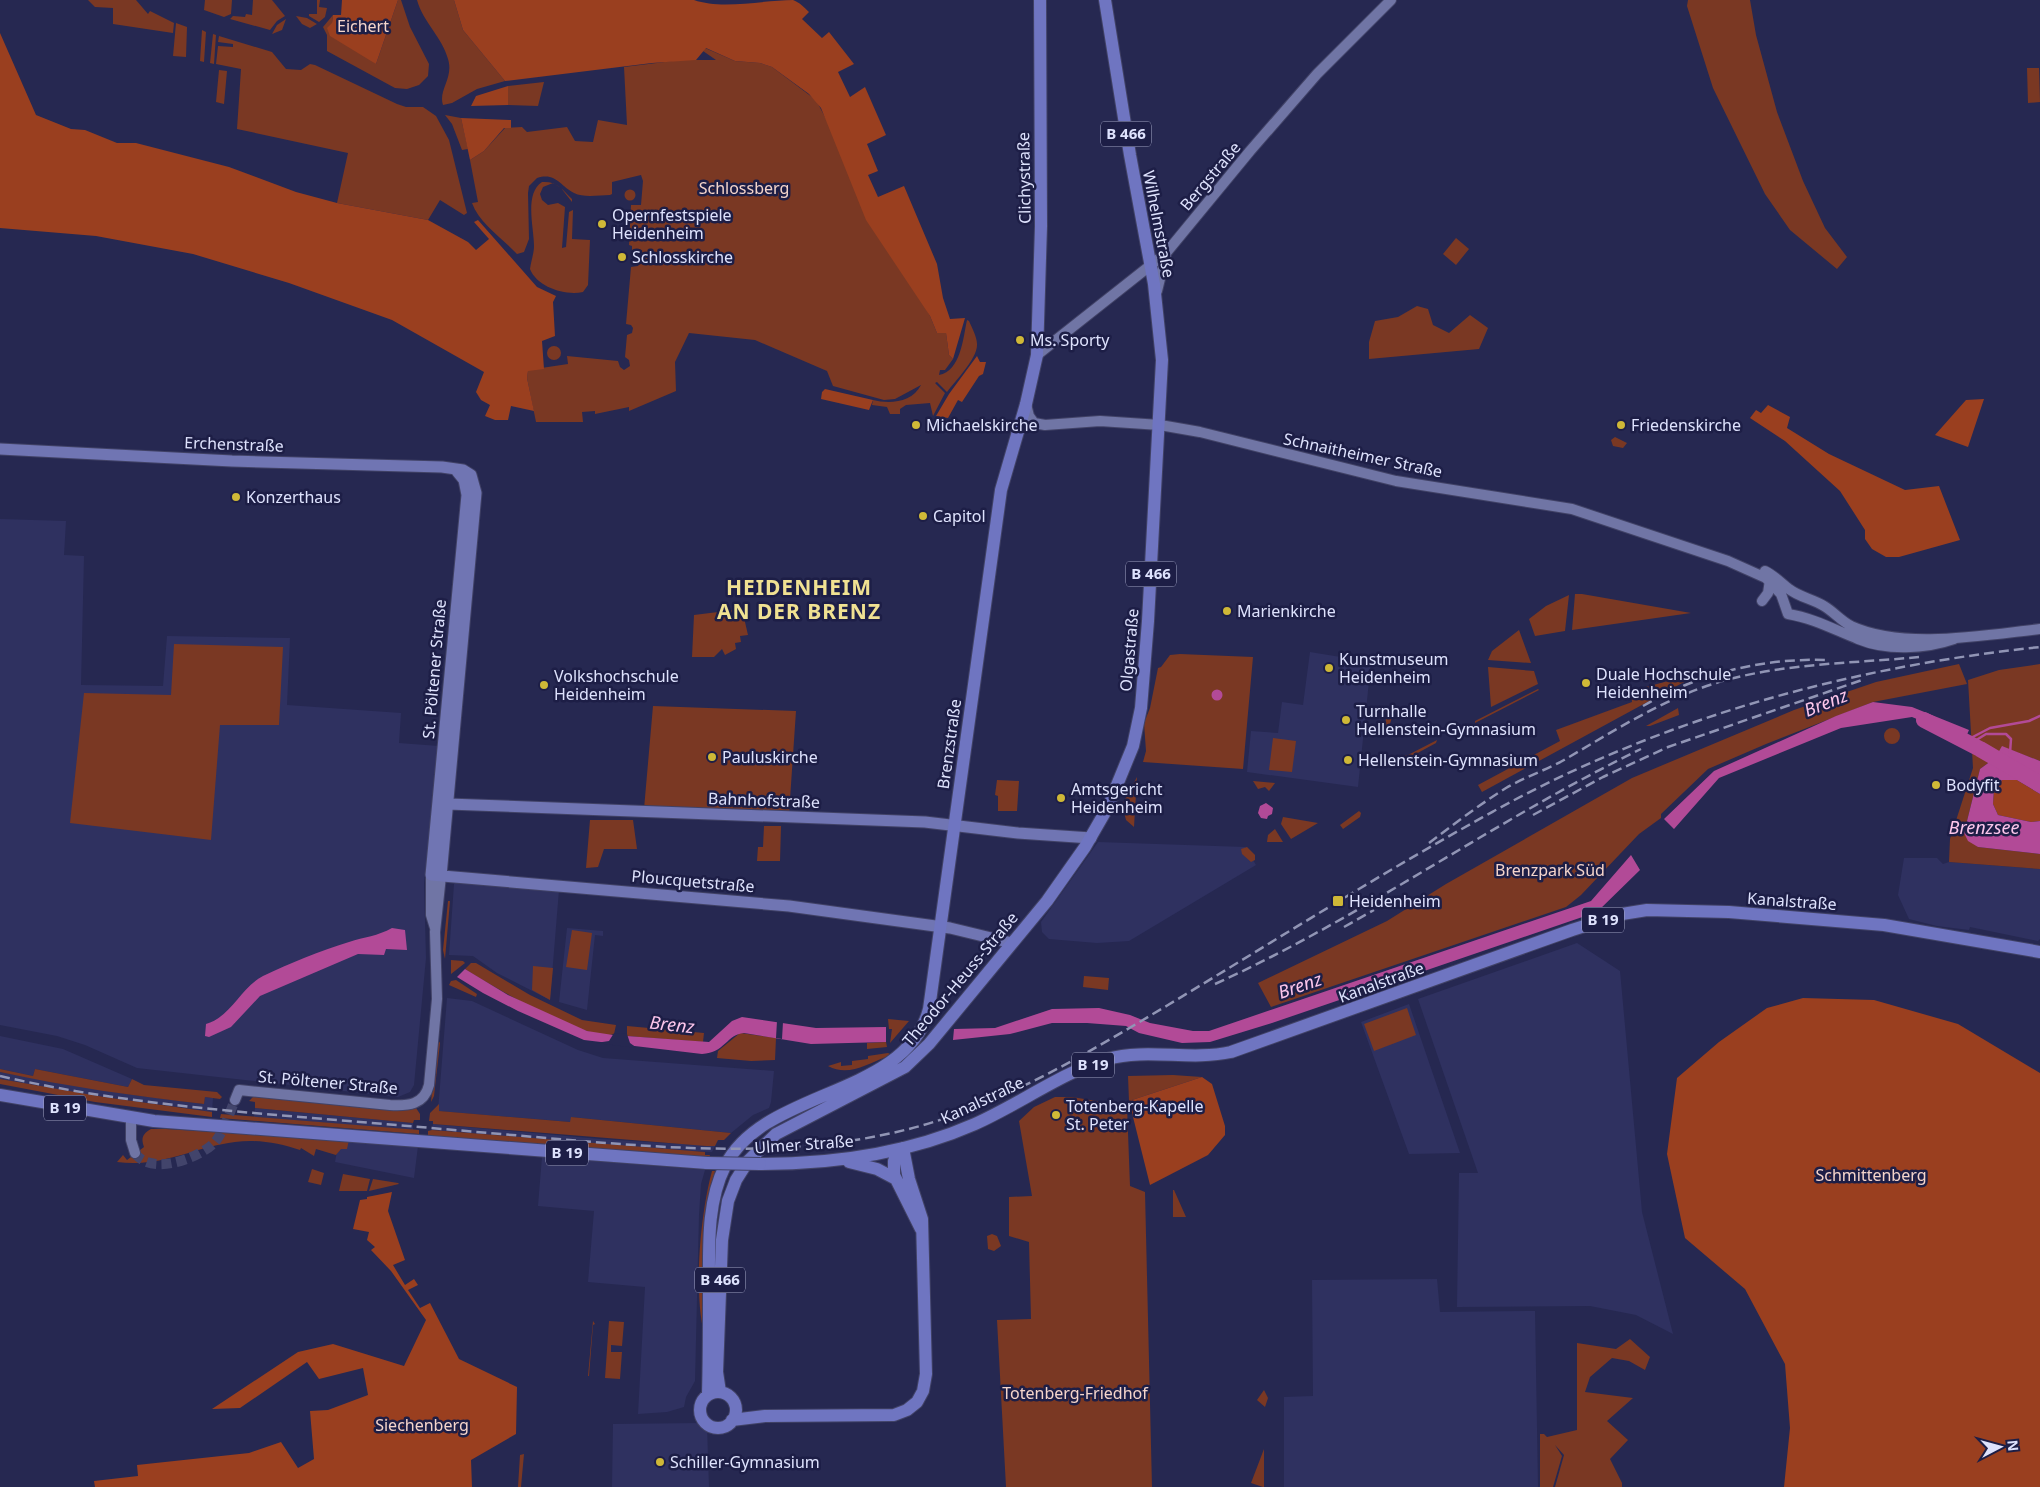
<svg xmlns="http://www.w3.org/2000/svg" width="2040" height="1487" font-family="'Noto Sans',sans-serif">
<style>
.built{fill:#2f3160}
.green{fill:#7a3823}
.forest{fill:#9a3f1f}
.water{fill:#b24a97}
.pier{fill:#262851}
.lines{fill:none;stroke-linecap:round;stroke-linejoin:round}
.stream{stroke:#b24a97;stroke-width:2.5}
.river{stroke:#b24a97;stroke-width:16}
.tertiary-tunnel{stroke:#42446b;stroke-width:10;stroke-dasharray:10 5;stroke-linecap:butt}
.tertiary-casing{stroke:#414266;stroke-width:12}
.secondary-casing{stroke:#414266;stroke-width:13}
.primary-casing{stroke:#414266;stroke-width:14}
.tertiary{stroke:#7075a5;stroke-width:10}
.secondary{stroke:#7075b3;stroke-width:11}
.primary{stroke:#6f75c1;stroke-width:12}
.rail{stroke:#9195b5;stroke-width:2.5;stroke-dasharray:10 5;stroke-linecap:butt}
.primary-bridge-casing{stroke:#414266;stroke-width:14;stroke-linecap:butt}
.primary-bridge{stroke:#6f75c1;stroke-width:12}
.poi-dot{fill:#cfb837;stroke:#1d1e46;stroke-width:2}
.labels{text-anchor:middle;stroke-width:5;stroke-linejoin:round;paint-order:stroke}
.shield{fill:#1d1e46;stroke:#a4a7c6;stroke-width:1}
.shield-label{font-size:15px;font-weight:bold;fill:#dee2fd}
.park-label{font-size:16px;fill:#f5d5cb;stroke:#1d1e46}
.street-label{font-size:16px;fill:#dee2fd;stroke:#1d1e46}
.poi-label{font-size:16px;fill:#dee2fd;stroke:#1d1e46;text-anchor:start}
.water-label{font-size:18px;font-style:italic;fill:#fcc6eb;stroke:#1d1e46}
.district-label{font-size:21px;font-weight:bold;letter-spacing:1px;fill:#f0e192;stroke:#1d1e46}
</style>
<rect width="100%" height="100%" fill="#262851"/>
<path class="built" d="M0,519L66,521L64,555L84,556L81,685L163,686L167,636L290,638L287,705L401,713L399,743L439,746L424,883L426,958L414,1085L410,1092L398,1097L137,1068L85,1045L57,1036L0,1025Z
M1310,652L1371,662L1358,787L1247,772L1251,731L1278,733L1282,702L1303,705Z
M1098,842L1245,847L1256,865L1129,941L1097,943L1049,939L1042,932L1041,922Z
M1904,858H1937L1943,864L1949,862L2040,869V939L2038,941L1970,927L1969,930L1937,926L1909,919L1898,895Z
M458,881L559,890L550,1000L497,973L473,956L449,955L454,884Z
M567,928L603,931V936L595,935L587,1010L559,1002Z
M1577,943L1620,971L1642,1212L1673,1334L1636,1315L1590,1306L1457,1307L1459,1173H1478L1418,999Z
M447,998L472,1001L578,1050L603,1058L774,1071L771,1102L769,1108L753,1115L731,1133L571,1117V1122L438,1111Z
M1409,1004L1460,1153L1409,1154L1361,1022Z
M0,1036L63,1049L132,1079L128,1087L35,1069L33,1076L0,1069Z
M0,1072L127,1094L204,1104L205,1097L213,1098L212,1112L104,1097L23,1084L0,1079Z
M255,1108L413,1123V1130L254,1117Z
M433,1124L600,1139L715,1146L712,1152L640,1148L432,1130Z
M349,1140L418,1146L414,1178L335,1162L337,1151Z
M542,1157L705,1170L701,1184L699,1215L695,1381L686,1397L684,1407L667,1412L638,1414L645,1287L588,1282L594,1211L538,1206Z
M1437,1279L1440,1312L1535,1311L1538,1487H1284V1397L1313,1396L1312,1280Z
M703,1423L707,1426L709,1487H612L613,1424Z"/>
<path class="green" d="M88,0H136L148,14L150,11L174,23L173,33L113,24V8L95,7Z
M205,0H232L231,14L224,17L204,10Z
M253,0H272L285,16L277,21L270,30L230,19L233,16L245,17L246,14L252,15Z
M317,0H320L319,7L327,8L325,17L319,22L309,16V14H317Z
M398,0H401L410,27L429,64L428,76L419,85L407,89L395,88L327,51V35L323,27L333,15L332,23L376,64Z
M417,0H454L463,30L505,81L477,89L452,103L443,105C438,90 454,78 448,59C442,37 423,22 417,0Z
M1688,0H1750L1756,35L1777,112L1803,181L1825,228L1847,257L1837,269L1790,230L1765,194L1713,88L1687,6Z
M296,16L307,18L317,24L310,28L302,24Z
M286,19L282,30L272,34L277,25Z
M176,23L187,27L186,57L173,56Z
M202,30L206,32L204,62L200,61Z
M213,34L216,35L214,64L210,63Z
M219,36L272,52L286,69L301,70L310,64L315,65L397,104L406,107H423L436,116L449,140L467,213L464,215L440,200L428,220L337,203L348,153L237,129L241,69L216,64L218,46L233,47V44L218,42Z
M705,48L735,61L760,63L772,67L816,100L930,316L937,333H946L949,355L953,359L945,370H940L939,375C961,371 963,338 967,320L969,321C972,328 977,337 977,344C978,358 955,381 947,392L937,382L935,383L945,393L933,416L930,403L906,405L900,409V414H890L887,407L872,405L873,400C889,404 912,403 921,385L895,399L884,400L833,386L827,371L755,340L689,333L675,362L676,391L629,411V407L595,414V411L582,412L583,422H536L527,378L528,370L568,364L567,356L618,361L620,367L624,370L630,366L629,360L625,357L627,335L632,333L633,328L631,325L626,324L631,267L638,266L640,260L637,254H632V246L629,245L631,205H641L643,181L641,175L612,182V194L610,195C599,195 584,198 574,193C560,186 556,172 537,178L529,186L528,193L529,239L524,252L517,254C503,239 479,223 472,203L478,202L470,160L484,151L505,128L522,127L527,132L567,127L575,141L593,142L598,120L627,125L624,67L681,60H716L703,51Z
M2027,68H2039L2040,102L2028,103Z
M219,70L227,71L224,104L216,102Z
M544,82L538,106L508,105V86Z
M445,115L461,118L468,149L462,150L452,124Z
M542,182C557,181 562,189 572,199V202L561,188L553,183L543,187L540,194L542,200L548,205L558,203L565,207L562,248L566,247L569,212L573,210L572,239L590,240L588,285L583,292C565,296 537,287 530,269C531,261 534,253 534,246C534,227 524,194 542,182Z
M624.5 195a5.5 5.5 0 1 1 11 0a5.5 5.5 0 1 1-11 0Z
M1456,238L1469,249L1456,265L1443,254Z
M1417,306L1428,309L1433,325L1449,333L1470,315L1488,328L1479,349L1369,359V342L1375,321L1398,317Z
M547 353a7 7 0 1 1 14 0a7 7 0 1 1-14 0Z
M1615,437L1627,443L1623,448L1613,446L1611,440Z
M1575,594H1582L1691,613L1572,630Z
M1569,595L1565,631L1535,636L1529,619L1546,606Z
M742,609L748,635L740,636L741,642L735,643L736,649L725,655L722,649L714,657H692L694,615Z
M1519,630L1531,663L1488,660L1492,651Z
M174,644L283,647L279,725H220L211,840L70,823L84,693L171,695Z
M1180,654L1253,657L1243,769L1143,762L1146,751L1144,723L1150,708L1158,668L1161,667L1170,655Z
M1959,664L1967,684L1873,702L1766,744L1708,769L1661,814V818L1639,834L1581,895L1566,907L1271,1007L1258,983L1387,921L1446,884L1632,778L1794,710L1876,682Z
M2040,664V761L2002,747L1995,758L1980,769L1964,833L1978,847L2040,854V869L1949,862L1950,839L1973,768L1968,680L1999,670Z
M1488,667L1534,671L1538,684L1491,707Z
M1683,677L1686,681L1482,792L1478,785L1560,741L1556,730L1632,702L1631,691Z
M1538,689L1539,690L1475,723V721Z
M653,706L796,711L789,814L644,809Z
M1678,708L1679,715L1650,726H1646Z
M1387,709L1394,711L1387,733L1385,728Z
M1884 736a8 8 0 1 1 16 0a8 8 0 1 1-16 0Z
M1273,738L1296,741L1292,772L1269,770Z
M1437,740L1436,743L1401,762L1399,760L1389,763L1390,760L1408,755Z
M1137,777L1134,827L1126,820L1122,805Z
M997,780L1019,781L1017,811H998V796L995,795Z
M1253,781L1275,783L1269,791L1265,787L1258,789Z
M1359,811L1361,813L1360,817L1343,829L1340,825Z
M1283,817L1318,823L1291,839L1281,824Z
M590,820H633L637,849H604L598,867L586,868Z
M764,826H781L780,861H757L758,847H763Z
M1275,829L1283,842H1267L1268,835Z
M1247,847L1255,855V860L1251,862L1242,854L1241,849Z
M448,901H450L445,959L443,950Z
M572,930L592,933L587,970L566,967Z
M451,960L463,961L465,963L451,974Z
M471,963H476L530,995L582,1020L616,1025L614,1034C588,1043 490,985 465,969Z
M533,966L553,968L550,1000L532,990Z
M1084,976L1109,978L1108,990L1083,987Z
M456,980L477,994L476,997L449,985L451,981Z
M1407,1008L1416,1035L1374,1051L1364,1024Z
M888,1019L909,1021L890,1043L892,1029H889Z
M627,1026L704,1033L703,1042L627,1036Z
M740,1033L776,1038L775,1060L751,1061L717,1058L718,1051Z
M437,1038L440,1043L434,1096L431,1102Z
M886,1042L887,1047L867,1049V1043Z
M888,1053L890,1054L886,1057C867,1064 848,1077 828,1066L841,1062V1066L852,1065V1061L868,1059V1056Z
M0,1069L33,1076L35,1069L128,1087L132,1079L144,1085L217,1092L222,1097L220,1099L205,1097L204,1104C136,1096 68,1087 0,1072Z
M1173,1075L1202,1077L1129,1101L1128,1076Z
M0,1079L104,1097L212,1112V1117L95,1102L0,1084Z
M254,1096L399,1110L416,1108L420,1114V1120H414L413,1123L255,1108V1102L249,1101Z
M1055,1097H1072L1127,1106L1130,1186L1145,1192L1152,1487H1006L997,1320L1031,1319L1029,1242L1009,1236V1197L1032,1196L1019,1121L1034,1107Z
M439,1104V1111L570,1122L571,1117L731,1133L724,1140H718L715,1146H706L433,1124V1121H429L430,1113Z
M221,1114L419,1130V1134L220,1118Z
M151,1129H166L349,1140L347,1149H341L336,1155L316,1149L314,1156L301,1148L300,1150C279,1143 257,1139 235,1142C194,1147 161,1168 117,1162L123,1155L127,1160L144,1147C141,1139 142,1134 151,1129Z
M432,1130L705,1152V1155H710L709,1158L428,1136V1131Z
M312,1169L324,1173L321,1185L308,1182Z
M712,1171H715L707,1204V1344C692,1301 700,1215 712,1171Z
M343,1174L370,1179L367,1191H339Z
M373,1179L398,1183L399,1184L369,1191Z
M1173,1190H1174L1186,1217H1173Z
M992,1234L997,1236L1001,1246L994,1251L988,1249L987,1236Z
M593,1321L595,1324L593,1325L589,1376H588Z
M609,1321L624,1322L622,1346L611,1345V1352H622L620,1379L605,1378Z
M1630,1339L1650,1357L1645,1370L1629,1361L1612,1358L1590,1377L1585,1392L1633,1398L1607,1421L1628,1440L1610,1459L1622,1483V1487H1555L1564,1455L1555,1445L1562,1456L1553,1487H1540V1434H1544L1547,1437L1577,1430V1343L1616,1349Z
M1264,1390L1268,1398L1265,1407L1257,1400Z
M1264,1449V1487H1263L1251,1483Z
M524,1454L521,1487H518L520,1455Z"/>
<path class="forest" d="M342,0H398L376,64L330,36L327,28L332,23L333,15H341Z
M454,0H694C722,10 764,0 793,0C799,2 805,8 809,12L802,19L822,38L829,32L854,64L838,72L850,97L865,87L886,135L867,144L878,171L868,175L878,197L904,186L937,264L943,298L950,319L965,318L953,359L949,355L946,333H937L930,316L866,220L821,108L809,94L772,67L760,63L735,61L706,48L696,60L652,63L505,81L463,30Z
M0,33L36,115L71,129L85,130L117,143H136L229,167L296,192L337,203L428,220L468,242L476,250L489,239L474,222L478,220L537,287L556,296L553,302L555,336L542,341L544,369L528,371L527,378L534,411L511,406L508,420H495L485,416L490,405L481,400L476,392L484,372L392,320L289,283L193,254L96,236L0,228Z
M508,86V105L471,106L476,96Z
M461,118L511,120V128H504L484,151L470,160Z
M977,356L980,362H986L983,374L979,376L962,402L958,400L948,418L936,416L949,394Z
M825,389L873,400L869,410L821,399L822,392Z
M1984,399L1968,447L1935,435L1966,400Z
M1768,405L1790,417L1787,428L1829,454L1905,490L1939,486L1960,540L1899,557H1886L1872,549L1865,539V530L1840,491L1785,441L1750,418L1756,410L1761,413Z
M2002,780H2017L2040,794V821L2031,822L1998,815L1993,804L1994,788Z
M1803,998L1874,1000L1958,1024L2040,1073V1487H1784L1790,1428L1785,1364L1745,1289L1685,1238L1667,1154L1677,1078L1719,1042L1767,1008Z
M1202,1077L1212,1084L1225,1126V1135L1208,1155L1150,1185L1129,1101Z
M392,1192L388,1211L405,1260L393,1265L405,1285L414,1279L418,1285L408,1290L420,1308L430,1303L459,1359L517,1387L516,1434L471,1460L472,1487H95L94,1481L138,1476L137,1465L249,1453L281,1442L298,1468L314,1459L310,1411L328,1410L368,1395L363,1368L319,1379L307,1362L240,1408L212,1409L298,1352L333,1344L404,1366L426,1320L391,1271L371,1250L375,1247L367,1240L369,1232L353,1229L360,1200L367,1199V1197Z"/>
<path class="water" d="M1211.5 695a5.5 5.5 0 1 1 11 0a5.5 5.5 0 1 1-11 0Z
M1873,702L1912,707L1969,730L1965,739L1912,717L1841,728L1719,778L1674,829L1664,819L1714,771L1836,716Z
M2002,746L2040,761V794L2017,780H2002L1994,788L1993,804L1998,815L2031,822L2040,821V854L1978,847L1968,841L1964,833L1980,769L1995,758Z
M1266,803L1273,808L1272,814L1268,816L1267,819L1261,818L1258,813L1260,806Z
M1631,855L1640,870L1597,912L1272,1023L1210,1042L1182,1043L1139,1033L1126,1026L1087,1023H1052L1010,1034L953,1040L954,1029L995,1028L1052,1009L1099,1008L1130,1015L1150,1023L1193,1031H1209L1591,901Z
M392,928L405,930L407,950L386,949L384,955L358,954L260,996L231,1027L209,1037L205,1036L206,1024C231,1017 240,988 263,976C290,963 320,951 349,942C364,937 378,936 392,928Z
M465,969L508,995L587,1031L613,1035L709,1042L732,1021L742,1017L816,1028L886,1027V1042L811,1044L744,1033C727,1034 725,1053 702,1054L584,1040L518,1011L483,993L457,977Z"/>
<path class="pier" d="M777,1021L783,1022L782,1039L776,1038Z
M614,1033L627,1034L630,1043L637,1048L596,1043L609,1041Z"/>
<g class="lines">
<path class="stream" d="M1965,741L1990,728L2029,721L2040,716
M1970,744L1986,734H2006L2011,739L2010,753"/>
<path class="river" d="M1924,720L1980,749L2040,784"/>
<path class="tertiary-tunnel" d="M135,1153C150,1176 199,1159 215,1142C224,1131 229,1114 235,1100"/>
<g class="tertiary-casing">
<path id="tertiary" d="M1157,291L1166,254
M1037,355L1166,253L1250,151L1317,74L1391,0
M1026,404L1029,416L1034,423L1045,425L1100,421L1160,425L1200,432L1396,481L1572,509L1728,561L1766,578L1781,594L1788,614C1813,618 1835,630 1858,639C1887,651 1925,649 1954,639
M1765,571C1775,576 1781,583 1789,589C1799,597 1813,599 1824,606C1834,612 1840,620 1851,626C1903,650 1985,635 2040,629
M1762,601L1768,593L1770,580
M431,875V915L435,928
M235,1100L239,1090L390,1105C408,1106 424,1105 429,1085L437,999L435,932L441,876
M131,1119V1140L135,1153"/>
</g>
<g class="secondary-casing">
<path id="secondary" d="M0,449L232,461L442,467L463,470L471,475L476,493L441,876
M455,469L464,480L467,495L431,875L789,906L950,928L1012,943
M442,806L448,804L925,822L1018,833L1091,838"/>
</g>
<g class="primary-casing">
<path id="primary" d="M0,1095L154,1121L707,1163
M903,1148L894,1161V1175L921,1229
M849,1162L877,1169L896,1179
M760,1164C834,1164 907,1154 975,1124C1018,1105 1063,1072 1107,1059C1148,1048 1190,1061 1231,1052L1572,930L1622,914L1647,910L1729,912L1884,925L2040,952
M720,1392L717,1372L722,1240L728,1201L736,1180L748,1161L776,1134L905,1067L929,1044L1047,901L1085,847L1108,807L1133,746L1141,708L1148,621L1162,360L1154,284L1130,155L1105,0
M700 1410a18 18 0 1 1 36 0a18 18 0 1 1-36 0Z
M708,1395C709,1358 709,1322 709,1285C709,1245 707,1202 725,1166C764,1088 906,1098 929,1009L1001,490L1026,404L1037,355L1041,226L1040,0
M732,1420L765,1416L894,1415L907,1410L917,1402L923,1391L926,1374L922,1219L909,1179L903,1148"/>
</g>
<use href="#tertiary" class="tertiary"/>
<use href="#secondary" class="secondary"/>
<use href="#primary" class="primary"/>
<path class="rail" d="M1643,706C1698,674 1761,658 1825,660
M1533,815L1603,777L1668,747L1865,679
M1429,843C1454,824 1479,805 1506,788C1525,777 1546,770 1564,760C1619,728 1672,693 1734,678C1794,663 1858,663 1919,657
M1344,927L1374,910
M1215,984C1363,917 1495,820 1641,749
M0,1076C134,1107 272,1114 408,1126C466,1131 524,1136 581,1141C704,1151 827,1158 946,1118C1025,1091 1096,1048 1168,1005C1276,940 1383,872 1494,811C1662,718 1849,667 2040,647"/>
<g class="primary-bridge-casing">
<path id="primary-bridge" d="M707,1163L760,1164"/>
</g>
<use href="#primary-bridge" class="primary-bridge"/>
</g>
<g class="poi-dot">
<circle cx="602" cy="224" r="5"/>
<circle cx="622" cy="257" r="5"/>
<circle cx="1020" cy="340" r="5"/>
<circle cx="916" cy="425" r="5"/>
<circle cx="1621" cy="425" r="5"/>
<circle cx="236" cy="497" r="5"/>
<circle cx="923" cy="516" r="5"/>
<circle cx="1227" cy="611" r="5"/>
<circle cx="1329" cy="668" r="5"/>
<circle cx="1586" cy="683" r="5"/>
<circle cx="544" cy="685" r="5"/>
<circle cx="1346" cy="720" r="5"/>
<circle cx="712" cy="757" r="5"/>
<circle cx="1348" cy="760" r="5"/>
<circle cx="1936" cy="785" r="5"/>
<circle cx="1061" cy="798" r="5"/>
<rect x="1332" y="895" width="12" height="12" rx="2.5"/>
<circle cx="1056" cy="1115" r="5"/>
<circle cx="660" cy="1462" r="5"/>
</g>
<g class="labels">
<g class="shield">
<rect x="1101" y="121.5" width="50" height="25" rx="4"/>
<rect x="1126" y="561.5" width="50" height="25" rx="4"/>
<rect x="1582" y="907.5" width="42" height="25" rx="4"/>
<rect x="1072" y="1052.5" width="42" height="25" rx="4"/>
<rect x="44" y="1095.5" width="42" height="25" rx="4"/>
<rect x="546" y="1140.5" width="42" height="25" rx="4"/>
<rect x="695" y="1267.5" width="50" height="25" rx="4"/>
</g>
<g class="shield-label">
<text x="1126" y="139">B 466</text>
<text x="1151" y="579">B 466</text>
<text x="1603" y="925">B 19</text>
<text x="1093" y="1070">B 19</text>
<text x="65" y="1113">B 19</text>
<text x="567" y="1158">B 19</text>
<text x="720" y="1285">B 466</text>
</g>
<g class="park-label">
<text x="363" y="32">Eichert</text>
<text x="744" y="194">Schlossberg</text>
<text x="1550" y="876">Brenzpark Süd</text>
<text x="1871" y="1181">Schmittenberg</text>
<text x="1075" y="1399">Totenberg-Friedhof</text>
<text x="422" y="1431">Siechenberg</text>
</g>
<g class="street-label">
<text transform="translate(1210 176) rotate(-50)" y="6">Bergstraße</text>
<text transform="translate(1024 178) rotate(-91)" y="6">Clichystraße</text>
<text transform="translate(1159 224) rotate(79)" y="6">Wilhelmstraße</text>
<text transform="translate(234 444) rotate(2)" y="6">Erchenstraße</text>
<text transform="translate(1363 455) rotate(12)" y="6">Schnaitheimer Straße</text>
<text transform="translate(1129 650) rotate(-85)" y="6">Olgastraße</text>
<text transform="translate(434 669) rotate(-85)" y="6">St. Pöltener Straße</text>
<text transform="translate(949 744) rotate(-82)" y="6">Brenzstraße</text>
<text transform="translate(764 800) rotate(2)" y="6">Bahnhofstraße</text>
<text transform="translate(693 881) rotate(5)" y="6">Ploucquetstraße</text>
<text transform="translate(1792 901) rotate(4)" y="6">Kanalstraße</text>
<text transform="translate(960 979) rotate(-50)" y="6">Theodor-Heuss-Straße</text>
<text transform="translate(1381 982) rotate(-20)" y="6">Kanalstraße</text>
<text transform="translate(328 1082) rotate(5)" y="6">St. Pöltener Straße</text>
<text transform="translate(982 1100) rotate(-25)" y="6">Kanalstraße</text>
<text transform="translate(804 1144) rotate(-4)" y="6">Ulmer Straße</text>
</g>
<g class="poi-label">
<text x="612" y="221">Opernfestspiele<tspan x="612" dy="18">Heidenheim</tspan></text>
<text x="632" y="263">Schlosskirche</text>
<text x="1030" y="346">Ms. Sporty</text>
<text x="926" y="431">Michaelskirche</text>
<text x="1631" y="431">Friedenskirche</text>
<text x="246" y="503">Konzerthaus</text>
<text x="933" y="522">Capitol</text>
<text x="1237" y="617">Marienkirche</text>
<text x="1339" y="665">Kunstmuseum<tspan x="1339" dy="18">Heidenheim</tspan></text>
<text x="1596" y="680">Duale Hochschule<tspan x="1596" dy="18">Heidenheim</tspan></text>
<text x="554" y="682">Volkshochschule<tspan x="554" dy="18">Heidenheim</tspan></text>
<text x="1356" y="717">Turnhalle<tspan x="1356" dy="18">Hellenstein-Gymnasium</tspan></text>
<text x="722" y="763">Pauluskirche</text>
<text x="1358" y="766">Hellenstein-Gymnasium</text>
<text x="1946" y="791">Bodyfit</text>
<text x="1071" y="795">Amtsgericht<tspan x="1071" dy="18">Heidenheim</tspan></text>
<text x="1349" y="907">Heidenheim</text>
<text x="1066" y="1112">Totenberg-Kapelle<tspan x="1066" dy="18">St. Peter</tspan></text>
<text x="670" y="1468">Schiller-Gymnasium</text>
</g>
<g class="water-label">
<text transform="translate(1826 703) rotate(-22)" y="6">Brenz</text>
<text x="1984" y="834">Brenzsee</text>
<text transform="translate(1300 986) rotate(-19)" y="6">Brenz</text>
<text transform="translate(672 1025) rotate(6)" y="6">Brenz</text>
</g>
<g class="district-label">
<text x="799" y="595">HEIDENHEIM<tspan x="799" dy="24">AN DER BRENZ</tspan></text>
</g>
</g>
<g transform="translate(2000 1447) rotate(84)" stroke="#1d1e46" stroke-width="4" paint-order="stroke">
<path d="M0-4L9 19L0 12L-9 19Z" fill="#dee2fd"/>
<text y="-8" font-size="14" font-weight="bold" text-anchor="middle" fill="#dee2fd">N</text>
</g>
</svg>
